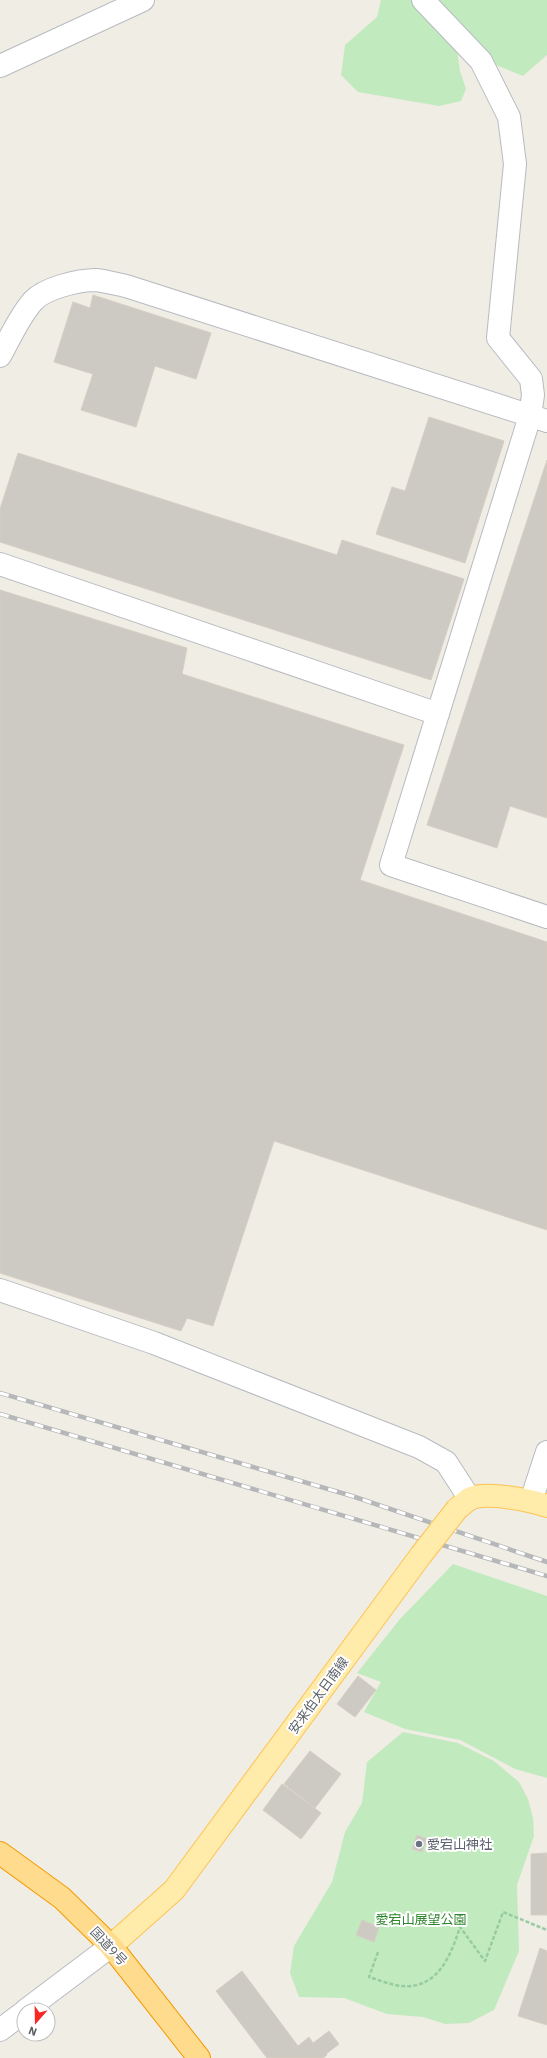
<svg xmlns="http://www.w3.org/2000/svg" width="547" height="2058" font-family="'IBM Plex Sans','Noto Sans JP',sans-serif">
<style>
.green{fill:#c2eabf}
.building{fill:#cdcac4;stroke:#d6cec2}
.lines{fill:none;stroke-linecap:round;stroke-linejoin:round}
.minor-casing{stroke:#b7bbc0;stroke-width:24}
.major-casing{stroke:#fdc351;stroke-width:24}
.highway-casing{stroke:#f59a00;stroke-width:24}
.path{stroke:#97cca3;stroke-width:2.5;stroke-dasharray:4 2;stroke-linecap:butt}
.minor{stroke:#fff;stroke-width:22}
.major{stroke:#ffecab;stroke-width:22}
.highway{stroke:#ffdb8d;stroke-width:22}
.rail-casing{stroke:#b6b7b8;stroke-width:4.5}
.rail{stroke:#fff;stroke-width:3;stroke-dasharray:9;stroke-linecap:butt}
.major-bridge-casing{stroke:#fdc351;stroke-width:24;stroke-linecap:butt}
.major-bridge{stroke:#ffecab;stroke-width:22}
.worship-dot{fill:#6b7280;stroke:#fff;stroke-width:1.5}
.labels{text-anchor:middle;stroke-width:4;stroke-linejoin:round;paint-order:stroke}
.street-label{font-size:13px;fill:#5c6167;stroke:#fff}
.worship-label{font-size:13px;fill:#5b616d;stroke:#fff;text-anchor:start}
.park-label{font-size:13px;fill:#2e852d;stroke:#fff}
</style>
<rect width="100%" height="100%" fill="#f0ede5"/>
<path class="green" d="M381,0H547V55L523,76L496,65L477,46L457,49L460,71L466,89L461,101L439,106L358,92L341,75L345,45L377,17Z
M453,1564L547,1596V1778L515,1769L460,1740L405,1729L364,1712L381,1682L357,1673L400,1619Z
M403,1732L458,1743L494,1761L519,1782L528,1799L533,1818L534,1836L517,1885L519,1951L494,2010L469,2023L445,2024L423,2017L387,2014L344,1998L299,1997L290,1973L294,1946L332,1882L345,1832L362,1803L367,1762Z"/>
<path class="building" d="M93,295L211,333L196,379L155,366L136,427L81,410L93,374L54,362L73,302L90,308Z
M429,417L504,441L465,563L376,534L392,487L405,491Z
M18,453L337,555L342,540L464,579L431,680L0,542V509Z
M547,460V818L510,806L497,848L427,825Z
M0,590L187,648L182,674L404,745L360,880L547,942V1230L274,1141L213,1326L187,1318L181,1331L0,1273Z
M358,1676L376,1690L355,1717L337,1704Z
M310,1751L341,1774L315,1808L284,1784Z
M282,1784L321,1813L301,1839L263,1810Z
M417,1835L427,1839L422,1852L412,1849Z
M547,1853V1915H531V1854Z
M362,1920L379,1927L374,1942L356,1935Z
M540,1948L547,1951V2025L518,2016Z
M242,1971L298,2046L309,2037L313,2043L329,2031L339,2044L326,2054L327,2055L323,2058H267L216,1991Z"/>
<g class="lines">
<g class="minor-casing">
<path id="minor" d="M423,0L481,61L509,117L515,164L498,338L531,379L533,395L530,416L391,865L547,917
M0,66L143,0
M0,356C10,338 19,317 33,301C45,288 78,280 96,280C105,281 116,284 126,286L547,421
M0,564L438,714
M0,1290L154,1343L419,1447L446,1462L470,1499
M531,1501L547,1452
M26,2010L111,1946
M0,2030L24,2012"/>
</g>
<g class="major-casing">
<path id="major" d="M457,1509C461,1506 465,1502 469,1499C485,1491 530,1500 547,1506
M111,1946L174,1890L421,1555"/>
</g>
<g class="highway-casing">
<path id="highway" d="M0,1853L62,1898L111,1946L199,2058"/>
</g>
<path class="path" d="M378,1952L369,1977C379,1980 391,1985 402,1986C438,1989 451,1955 460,1927L485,1961L503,1912L547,1930"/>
<use href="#minor" class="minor"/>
<use href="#major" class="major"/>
<use href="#highway" class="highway"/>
<g class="rail-casing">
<path id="rail" d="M0,1393L352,1496L547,1562
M0,1414L547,1576"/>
</g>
<use href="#rail" class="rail"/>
<g class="major-bridge-casing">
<path id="major-bridge" d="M421,1555L457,1509"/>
</g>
<use href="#major-bridge" class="major-bridge"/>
</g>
<circle class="worship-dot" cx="419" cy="1844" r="4"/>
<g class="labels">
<g class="street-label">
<text transform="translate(318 1695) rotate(-54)" y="5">安来伯太日南線</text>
<text transform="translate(109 1946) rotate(47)" y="5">国道9号</text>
</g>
<g class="worship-label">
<text x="427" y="1849">愛宕山神社</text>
</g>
<g class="park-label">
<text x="421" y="1924">愛宕山展望公園</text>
</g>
</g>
<g transform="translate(36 2022) rotate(200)"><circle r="19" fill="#ffffff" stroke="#bec0c2"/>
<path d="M0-3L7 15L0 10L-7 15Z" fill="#f82723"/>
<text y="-6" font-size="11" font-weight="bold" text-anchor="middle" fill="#5c6167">N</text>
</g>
</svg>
